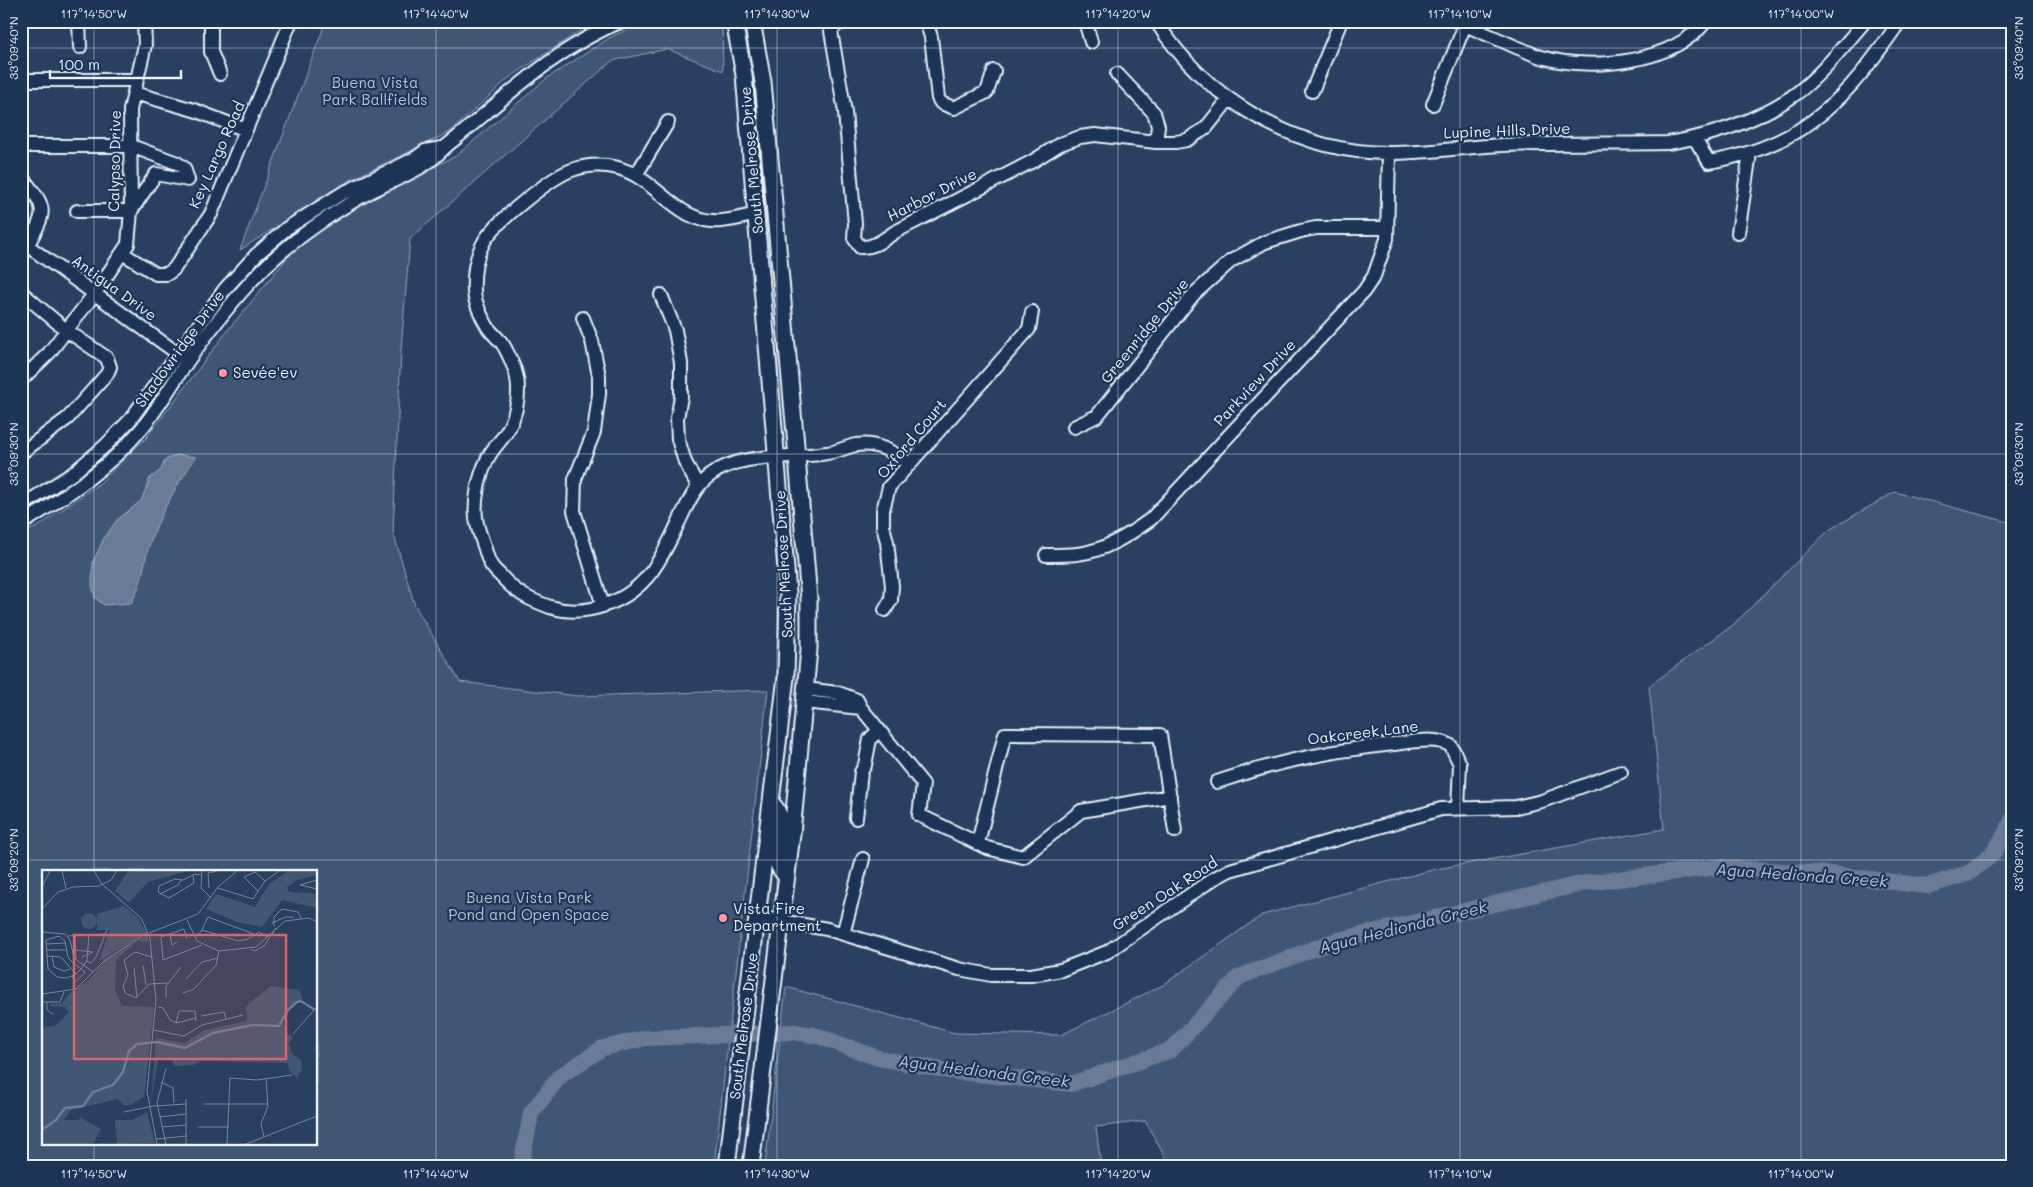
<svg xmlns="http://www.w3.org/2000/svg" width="2033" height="1187" font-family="Mali,sans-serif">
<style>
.green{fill:#415774;stroke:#94a4b6;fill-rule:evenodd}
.water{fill:#6b7c95;stroke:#9dabbd}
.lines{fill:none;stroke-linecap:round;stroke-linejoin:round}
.river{stroke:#6b7c95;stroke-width:16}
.minor-casing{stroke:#e8f1f8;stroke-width:16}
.major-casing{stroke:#e8f1f8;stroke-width:19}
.minor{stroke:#1d3557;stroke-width:12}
.major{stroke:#1d3557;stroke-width:15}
.ticks{fill:none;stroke:#e8f1f8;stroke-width:1;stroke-opacity:0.45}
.poi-dot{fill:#ff9aa2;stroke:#1d3557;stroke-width:2}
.labels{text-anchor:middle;stroke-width:4.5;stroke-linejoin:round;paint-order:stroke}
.park-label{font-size:15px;fill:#b6c3d0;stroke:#1d3557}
.street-label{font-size:15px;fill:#e8f1f8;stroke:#1d3557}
.poi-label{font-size:15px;fill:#e8f1f8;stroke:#1d3557;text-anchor:start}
.water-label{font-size:16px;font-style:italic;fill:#b6c2d0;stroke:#1d3557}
.inset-river{fill:none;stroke:#6b7c95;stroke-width:2.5}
.inset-road{fill:none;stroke:#75879d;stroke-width:1}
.view{fill:#db6466;fill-opacity:0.15;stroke:#db6466;stroke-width:2.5}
.inset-edge{fill:none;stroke:#e8f1f8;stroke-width:2.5}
.neatline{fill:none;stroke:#e8f1f8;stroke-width:2}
.ticks-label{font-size:12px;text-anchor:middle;fill:#e8f1f8}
</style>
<rect width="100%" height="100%" fill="#294061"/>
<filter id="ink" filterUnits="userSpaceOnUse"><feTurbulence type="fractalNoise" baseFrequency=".02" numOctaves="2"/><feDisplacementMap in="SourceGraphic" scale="10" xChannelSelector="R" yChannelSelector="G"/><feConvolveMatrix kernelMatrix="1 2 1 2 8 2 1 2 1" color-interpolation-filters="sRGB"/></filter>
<g filter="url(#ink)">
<path class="green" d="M326,21H602L584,28L509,78L450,132L350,180L240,250Z
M645,21H722L723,71L667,49L612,61L410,239L401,349L393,532L415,606L460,682L578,696L768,690L714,1166H21V534L39,526L100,483L147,437L228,330L316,223L456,156L547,78L611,37ZM44,871H316V1143H44Z
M1895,492L2012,523V820L2007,831L2012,840V1166H1170L1145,1121L1096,1127L1101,1166H765L786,987L955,1033L1061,1035L1163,985L1262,915L1436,869L1664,829L1649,686L1733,625L1829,530Z"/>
<path class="water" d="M177,455L196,457C178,483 162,510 151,540C143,561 144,583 131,603L104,605L95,598L92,585L93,562L104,538L117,520L141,501L150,478L161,470L165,460Z"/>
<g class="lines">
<path class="river" d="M521,1166L531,1113L560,1076L603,1048L646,1038L795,1032L818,1036L878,1058L949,1071L1071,1084L1171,1050L1239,977L1334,941L1585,883L1718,867L1829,874L1927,886L1969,873L1992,855L2007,831L2012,820"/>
<g class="minor-casing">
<path id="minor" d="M79,21L80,47
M211,21V52L220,74
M846,21L836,25L831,31L845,112L855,224L854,238L860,247C874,248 883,240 895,232L1033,161L1060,144L1080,137L1095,135L1156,142H1176L1187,140L1206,128L1229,99
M926,21L931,37L938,98L941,103L954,108L987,92L994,71
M1085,21L1091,42
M1156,21C1205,99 1296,153 1389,153C1427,153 1465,147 1502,145C1558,143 1613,144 1668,143C1711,136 1753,122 1790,98C1818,79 1843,47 1865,21
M1456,21C1476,30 1496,38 1516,47C1525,50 1535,56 1545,58C1593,71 1673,63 1706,21
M1117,74L1154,113L1158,126L1156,142
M21,80H136
M1312,91L1341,21
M134,93L194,110L246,130
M1433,104L1465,25
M1695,139L1709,162C1806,146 1847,98 1900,21
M21,146H131L177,163L184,168L188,180L156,174L131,211H77
M636,175L668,122
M21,176C47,209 48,209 27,246
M756,214C745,217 733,220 721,221C673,225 654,170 607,166C596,165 583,166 572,170C551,177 497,221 485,240C476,255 473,273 474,291C474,300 481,316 486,324C489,331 496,336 501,342C506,348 509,356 512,363C523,385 518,416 504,436C498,444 491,450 487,460C479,477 474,499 476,518C477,527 481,537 484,546C486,551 487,558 490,563C492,568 497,572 501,576C517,594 528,599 550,607C569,613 590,611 608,604C652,588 665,550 684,511C691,497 698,483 712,474C742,452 792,459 827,453C837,452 846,447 856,445C876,442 895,452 909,465
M1738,233L1750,153
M21,241L184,358
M122,253L156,274H167L174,269L211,214L291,21
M21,292L66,330L107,358L110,367L107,374L68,418L21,453
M661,295L675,330L681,363V397L677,418L678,439L685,462L698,486
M583,318L592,341L599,376V394L594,432L575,479L574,511L603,606
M21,380L49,353L95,293L128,244L131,211L130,110L145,45L144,21
M1074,427L1097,416L1194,294L1231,261L1265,242L1301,231L1316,228H1387
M21,506L72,474L106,445L130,420L225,289L256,255L287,228L341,194L414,159L425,151L442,148
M21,524C65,497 109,468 142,428C159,407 172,384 187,362C209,331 239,292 266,266C295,238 339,208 374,190C393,180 415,173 431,160C439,154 445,146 454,140C507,96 557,47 622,21
M1046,555C1056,555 1067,555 1077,554C1105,551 1129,535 1151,519L1364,291L1374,276L1387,239L1389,153
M885,610L891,600L892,586L887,542L883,526V510L889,487L1029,329L1032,312
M805,689L838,693L857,700L861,708L923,784L919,815L987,848L1023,857L1081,811L1170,796
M804,702L861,708
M1217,782C1275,762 1333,750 1394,744C1411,742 1437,736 1451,746L1460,764L1458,808
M856,818L861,772L865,765L870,739L879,730
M978,843L1005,734L1160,735L1175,831
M757,917L827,929L959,969L991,975H1031L1061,970L1107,952L1213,879L1230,870L1441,809L1516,807L1542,801L1621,772
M843,934L863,859"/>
</g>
<g class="major-casing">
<path id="major" d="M771,803C790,819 773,843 778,864C779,869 783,873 787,877
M727,1166L786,677L788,593L744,75L734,21
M751,1166L792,834L809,649V599L795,434L763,82L752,21"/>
</g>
<use href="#minor" class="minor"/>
<use href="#major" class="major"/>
</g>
</g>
<path class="ticks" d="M94,21V871M436,21V1166M777,21V1166M1118,21V1166M1460,21V1166M1801,21V1166M21,48H2012M21,454H2012M21,860H2012M94,1143V1166"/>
<g class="poi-dot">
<circle cx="223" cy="373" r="5"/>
<circle cx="723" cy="918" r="5"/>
</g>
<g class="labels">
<g class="park-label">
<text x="375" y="88">Buena Vista<tspan x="375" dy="17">Park Ballfields</tspan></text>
<text x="529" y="903">Buena Vista Park<tspan x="529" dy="17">Pond and Open Space</tspan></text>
</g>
<g class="street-label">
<text transform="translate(1507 131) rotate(-2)" y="5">Lupine Hills Drive</text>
<text transform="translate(217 155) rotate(-66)" y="5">Key Largo Road</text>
<text transform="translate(752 160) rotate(-95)" y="5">South Melrose Drive</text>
<text transform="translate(115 161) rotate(-89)" y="5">Calypso Drive</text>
<text transform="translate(932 195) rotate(-27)" y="5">Harbor Drive</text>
<text transform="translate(114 288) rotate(36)" y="5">Antigua Drive</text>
<text transform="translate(1145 331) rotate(-51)" y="5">Greenridge Drive</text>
<text transform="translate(180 349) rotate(-54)" y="5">Shadowridge Drive</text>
<text transform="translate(1255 383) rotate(-47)" y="5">Parkview Drive</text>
<text transform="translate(912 439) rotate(-50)" y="5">Oxford Court</text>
<text transform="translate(784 564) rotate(-93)" y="5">South Melrose Drive</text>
<text transform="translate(1363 733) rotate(-7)" y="5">Oakcreek Lane</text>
<text transform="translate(1165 894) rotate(-33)" y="5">Green Oak Road</text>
<text transform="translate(744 1026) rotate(-83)" y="5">South Melrose Drive</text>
</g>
<g class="poi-label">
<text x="233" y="378">Sevée'ev</text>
<text x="733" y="914">Vista Fire<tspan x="733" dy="17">Department</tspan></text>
</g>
<g class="water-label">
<text transform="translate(1802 875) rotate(4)" y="6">Agua Hedionda Creek</text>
<text transform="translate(1403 927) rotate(-14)" y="6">Agua Hedionda Creek</text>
<text transform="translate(984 1071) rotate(7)" y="6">Agua Hedionda Creek</text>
</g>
</g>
<g transform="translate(42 870)">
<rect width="275" height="275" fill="#294061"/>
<path d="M86,1H146L106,12L87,33L73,21ZM246,1H274V5L255,10L245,17L247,22L272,23L275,38L240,30L220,57L195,52L164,39L174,24L213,37L227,14ZM82,36L95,47L105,63L57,91L68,60H55V44ZM39 51a8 8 0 1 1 16 0a8 8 0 1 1-16 0ZM105,65L107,72L95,71L74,90L73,120L80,136L112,137L102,227L88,235H82L76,229L29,240L22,250H37L38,247L59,259L51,274H0V162L3,157L13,156L27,142L23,137L8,136V134L20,133L28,123L47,110L65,88ZM229,116L258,120L260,129L246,140L241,151L244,163L251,167L247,173L250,184L259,190L260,199L255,208L247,201L246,193L159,191L151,195L132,196L129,188H116L109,233L114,168L142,173L163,160L205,151L204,136ZM105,242L113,273L75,274L73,250H90Z" fill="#415774"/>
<path class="inset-river" d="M0,260L14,250L23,238L41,236L51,222L71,215L81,202L87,181L95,174L115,172L143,178L171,163L211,155L237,156L246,140L255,132L259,131L273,140"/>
<path class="inset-road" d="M20,1L24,18M52,1L60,14L99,48L108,68L114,131L105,221L115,274M160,1L159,18L169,28M151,5L152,13L127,28L116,22L117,16L133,9L140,10H141L151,5L152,4L159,5M275,10L258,15L275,19M0,17L8,1M167,18L166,3L175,1M176,18L211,29L223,11L237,1M216,21L202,7L213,2L223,11M118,24L136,15L139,10M0,39L16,22L31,17L57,16L69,10L75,1M145,50L155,71L177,81L214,77L243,51L267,48L275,52M230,53L243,47H252M232,56V47L240,39L256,42L259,48M160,60L196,71L206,69L217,62L226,67M0,62L23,64L28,70L32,88L51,102M107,63L156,44L176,17L195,1M33,64L34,90M128,64L130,75L135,72M26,66L63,64M152,67L159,62L166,47L212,64M145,69L142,59L119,67L121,90L160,75M4,74L24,73M209,79L213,81L222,76L234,58M4,80H24M33,80L51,82L40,87M4,86L19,87L34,104M10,86L12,97L22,101L28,99M110,87L93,82L82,90L86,105L81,116L83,123L94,128L107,114L126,113M44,91L49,93L54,87L65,60M101,95L104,115M92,98L95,128M30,106L33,112L43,103V102L39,99L29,91L26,87L23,71L17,66L4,70L6,99L15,107L25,108L34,104L39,99L42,95L45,90L47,64M144,109L160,92L176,88M141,123L152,119L174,95L177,81M0,124L34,119L63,90L105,63M124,128V116L139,97M0,132H18L22,122M5,132V140L11,144M116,137L121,138L128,150L135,153L154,148M159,146L182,142L184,149M134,153L137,141H153L154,151M111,160L142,166L160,155L201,145M251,164L275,137M124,198L115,233L124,274M119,212L131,218L132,233M144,229V274M162,234H226M82,242L111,236L144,234M118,247L144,244M120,257L144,255M156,257H187M222,267L219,254L226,236L224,209M115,269L144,266M185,274L188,208L215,210L250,205M204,274L275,246"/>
<path class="view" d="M32,65H244V189H32Z"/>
<rect width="275" height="275" class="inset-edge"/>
</g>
<rect width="2033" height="1187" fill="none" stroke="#1d3557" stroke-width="55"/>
<path d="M50 70v8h131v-8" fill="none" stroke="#e8f1f8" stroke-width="2.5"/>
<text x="58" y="70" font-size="15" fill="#e8f1f8" stroke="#1d3557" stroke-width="4" paint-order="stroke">100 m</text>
<rect x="28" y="28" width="1978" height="1132" class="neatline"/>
<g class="ticks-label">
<text x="94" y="18">117°14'50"W</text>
<text x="436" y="18">117°14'40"W</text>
<text x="777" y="18">117°14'30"W</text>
<text x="1118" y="18">117°14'20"W</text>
<text x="1460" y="18">117°14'10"W</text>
<text x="1801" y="18">117°14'00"W</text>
<text transform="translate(14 48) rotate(-90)" y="4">33°09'40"N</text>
<text transform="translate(2019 48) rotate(-90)" y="4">33°09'40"N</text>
<text transform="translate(14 454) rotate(-90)" y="4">33°09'30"N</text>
<text transform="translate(2019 454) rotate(-90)" y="4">33°09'30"N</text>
<text transform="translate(14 860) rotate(-90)" y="4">33°09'20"N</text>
<text transform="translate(2019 860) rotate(-90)" y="4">33°09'20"N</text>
<text x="94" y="1178">117°14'50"W</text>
<text x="436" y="1178">117°14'40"W</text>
<text x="777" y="1178">117°14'30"W</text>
<text x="1118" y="1178">117°14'20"W</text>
<text x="1460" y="1178">117°14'10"W</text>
<text x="1801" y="1178">117°14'00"W</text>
</g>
</svg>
